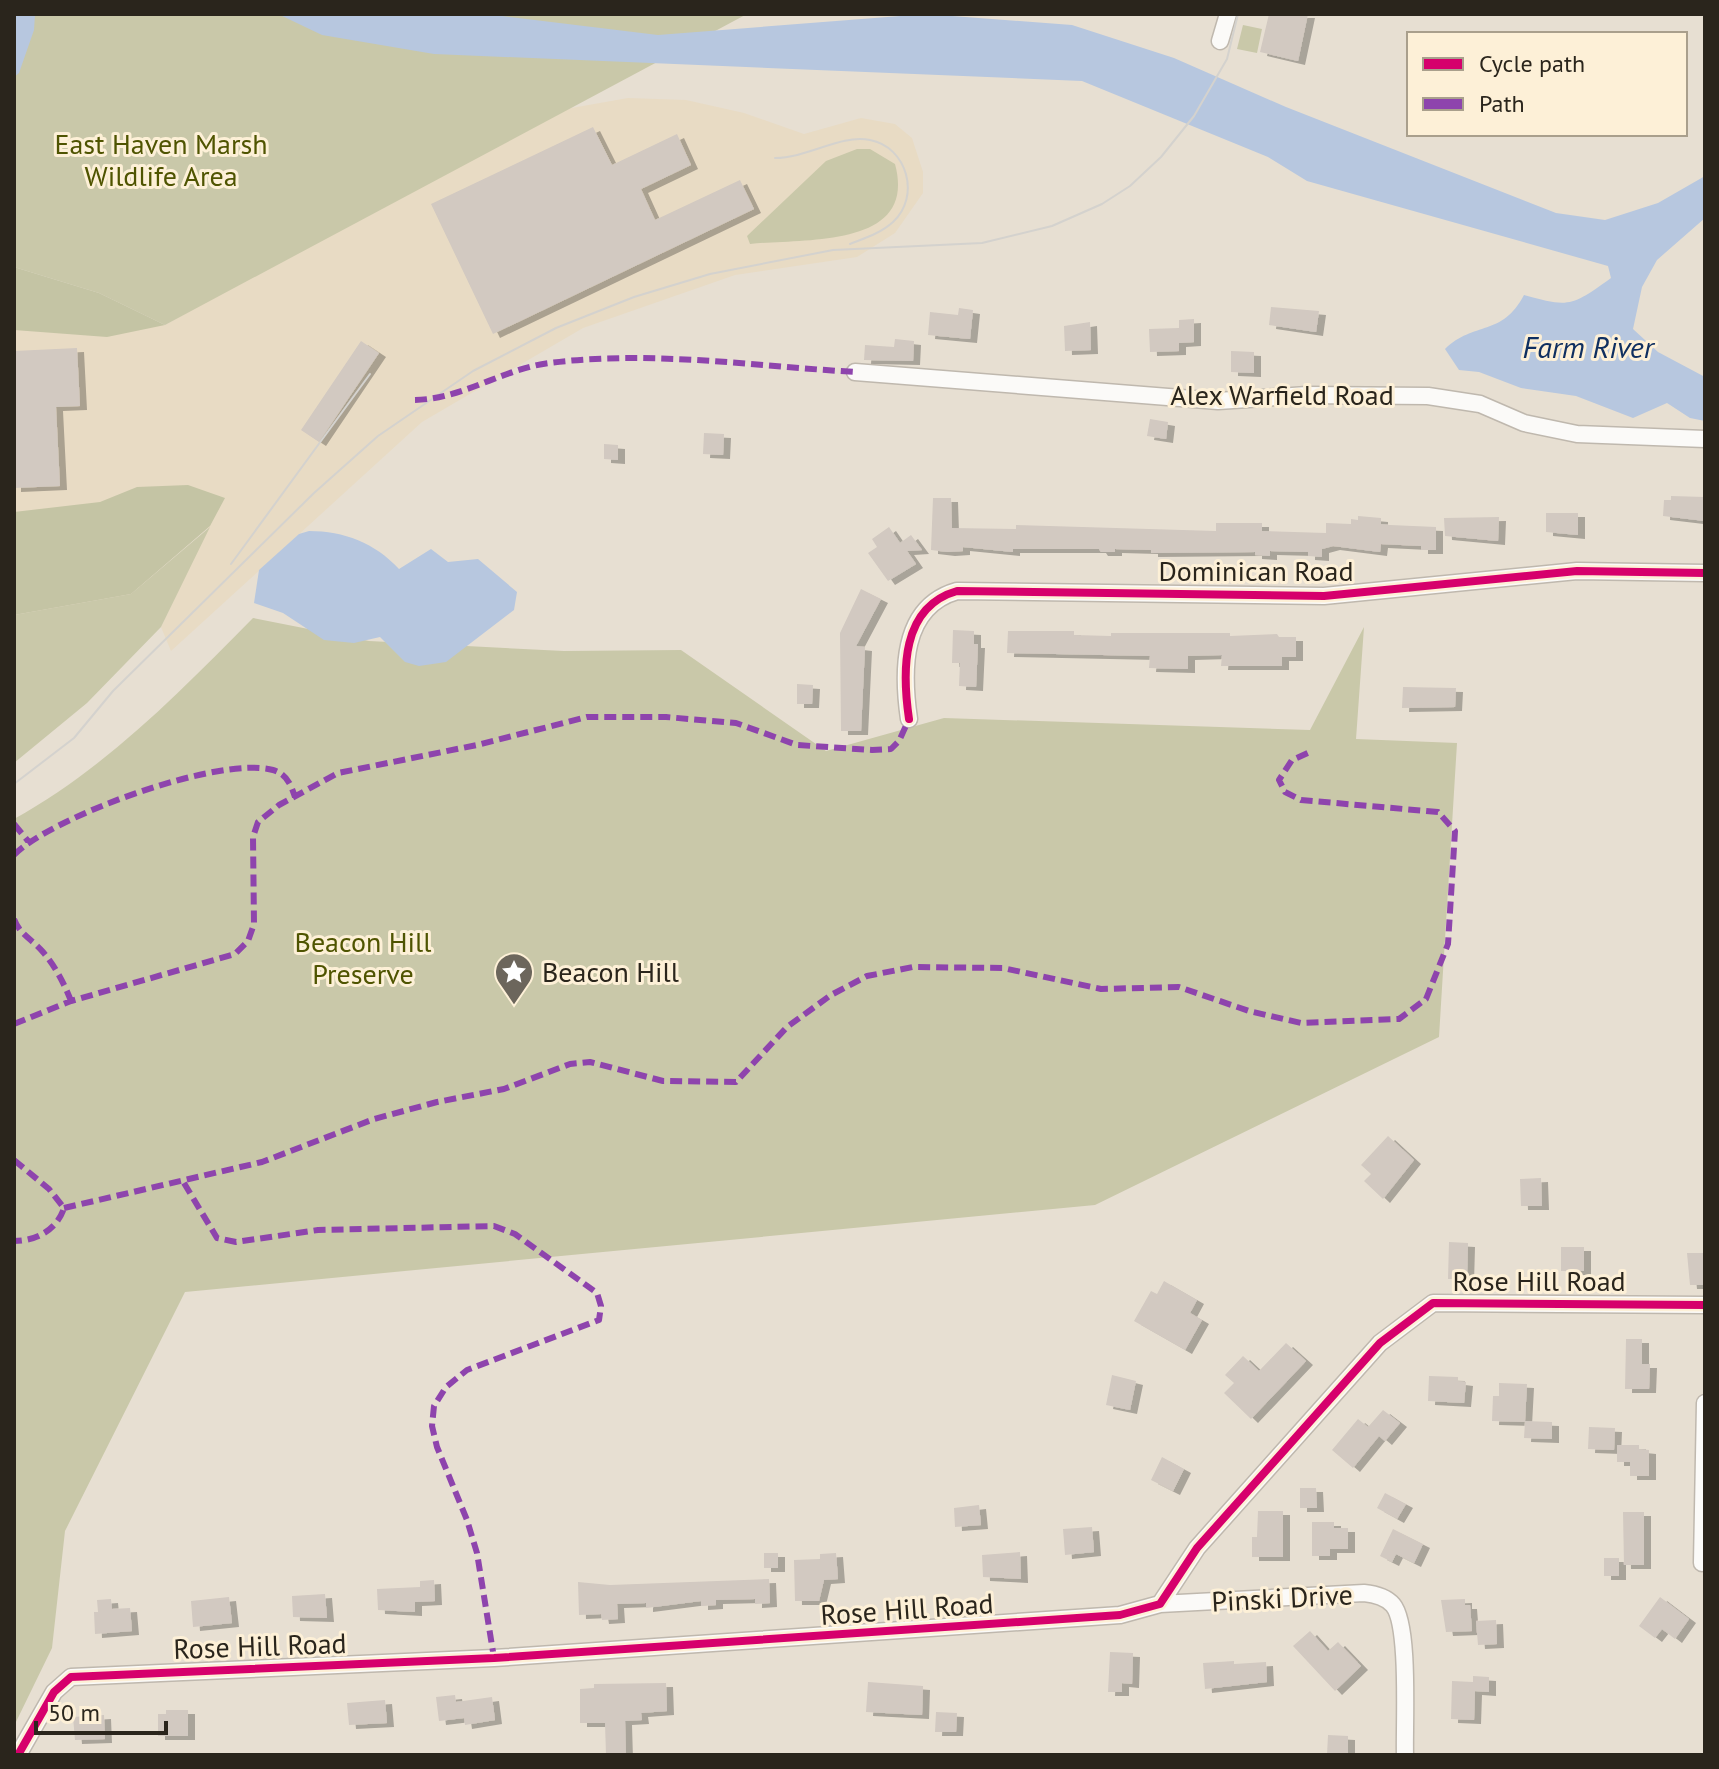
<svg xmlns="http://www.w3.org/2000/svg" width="1719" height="1769" font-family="'PT Sans',sans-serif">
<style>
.built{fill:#e8dbc4}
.green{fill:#c9c8a9}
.forest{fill:#c4c4a4}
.water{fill:#b7c7df}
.building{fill:#d2c9c1;filter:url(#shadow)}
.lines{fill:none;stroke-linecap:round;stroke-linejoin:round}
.street-casing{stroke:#bfb8ae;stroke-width:19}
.street{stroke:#fbfaf8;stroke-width:16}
.tram{stroke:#d4d2ce;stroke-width:2}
.quiet{stroke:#8e44ad;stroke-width:6;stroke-dasharray:12 6;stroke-linecap:butt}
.cycleway-casing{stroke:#fdf0d7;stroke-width:13}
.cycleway{stroke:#d6006c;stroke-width:8}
.labels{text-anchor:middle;stroke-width:6;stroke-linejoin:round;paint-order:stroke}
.park-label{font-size:28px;fill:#4f5401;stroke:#fdf0d7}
.street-label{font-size:28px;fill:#2a251c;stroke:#fdf0d7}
.poi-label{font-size:28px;fill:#2a251c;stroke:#fdf0d7;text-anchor:start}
.water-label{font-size:30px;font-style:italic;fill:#0f2f60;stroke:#fdf0d7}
</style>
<defs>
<filter id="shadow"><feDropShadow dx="7" dy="4" stdDeviation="0" flood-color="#0004"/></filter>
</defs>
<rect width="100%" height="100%" fill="#e7dfd2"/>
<path class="built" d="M628,98L686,100L744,113L804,134L861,118L895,124L912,138L923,172V193L895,233L857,257L735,275L583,328L422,422L171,651L161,627L208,528L131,594L14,615V314L165,325L358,217L566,109Z"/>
<path class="green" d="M14,14H747L165,325L99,293L14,267Z
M1243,25L1262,29L1257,53L1237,49Z
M857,149H870L895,164C918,249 804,238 750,244L747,236L826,161Z
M210,527L161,627L87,703L14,763V615L131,594Z
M253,618L369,641L564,651L681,650L826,751L944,718L1310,730L1364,627L1356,739L1457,743L1439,1037L1095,1205L185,1292L65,1531L52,1648L14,1726V819C106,768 180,692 253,618Z"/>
<path class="forest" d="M14,267L99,293L165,325L107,337L14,330Z
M188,485L225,498L210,526L131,594L14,615V512L100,502L137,487Z"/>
<path class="water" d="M14,14H35L34,30L19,73L14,77Z
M278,14H486L658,35L926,14L1072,25L1174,58L1286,107L1556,213L1605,220L1658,203L1705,176V218L1657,260L1642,287L1633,329L1658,352L1705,377V421L1690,418L1667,403L1633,418L1576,396L1521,388L1479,372L1459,370L1445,349C1474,321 1502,337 1524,295C1570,308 1572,306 1611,278L1608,266L1307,181L1268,157L1082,81L434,54L322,35Z
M309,531C344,531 375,543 399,569L431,549L448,562L478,559L517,592L514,610L446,662L419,666L405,662L380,637L354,643L324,640L283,613L254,603L259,570L299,534Z"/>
<path class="building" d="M1269,14H1308L1298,61L1260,52Z
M593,127L612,165L677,134L691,165L641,189L655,220L740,180L754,209L493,334L431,204Z
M1271,307L1319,311L1316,332L1269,325Z
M959,308L973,310L970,339L928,335L930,312L958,315Z
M1194,319V342L1179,343V351L1150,352L1149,329L1179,328V320Z
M1090,322L1091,350L1065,351L1064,326Z
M895,339L914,341L913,361L864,360L865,345L894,347Z
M361,341L379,353L319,442L301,430Z
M77,348L80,406L56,407L60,486L14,488V351Z
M1231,351L1254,352V373L1231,372Z
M1150,419L1168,422L1166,439L1147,436Z
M704,433L724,434L723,455L703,454Z
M604,444L618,445V460L604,459Z
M1671,496L1705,497V521L1663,516L1664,500H1671Z
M933,498H951L952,528L1016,529V525L1216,531V523H1262V531L1326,533V523L1351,524V519L1358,520V516L1381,518V524L1390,525L1436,527V550H1421V546L1381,544L1380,552L1333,546L1322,549V557L1308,556V552L1270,551V556L1255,555V552L1151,553V550L1115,549V552H1101L1099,549H1013V552L963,547V551L948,552L931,550Z
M1546,513H1578V535L1546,532Z
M1499,517L1498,541L1445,536L1444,518Z
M889,527L900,543L911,535L922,550L907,551L916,564L888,581L868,553L877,547L872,539Z
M861,589L881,599L856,646L865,647L861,731H841L840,633Z
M953,630L974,631V644H978L976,687L959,686L960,663H952Z
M1008,631H1074V635L1111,636V633H1230V636L1277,634L1279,637H1296V657H1282V666H1221L1222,655L1188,656V669L1149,668L1150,656L1007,653Z
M797,684L813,685L812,704H797Z
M1403,687L1456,688L1455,707L1402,708Z
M1388,1136L1414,1160L1383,1199L1364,1181L1371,1174L1361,1165Z
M1541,1178L1542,1206H1521L1520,1179Z
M1449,1242L1468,1243L1467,1279H1448Z
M1561,1247H1584V1271H1561Z
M1687,1253H1704V1285H1690Z
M1164,1281L1197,1300L1190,1313L1202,1320L1185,1350L1134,1321L1151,1291L1157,1294Z
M1626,1339H1642V1364H1650L1649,1389H1625Z
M1286,1343L1306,1361L1251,1419L1224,1393L1234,1383L1225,1375L1243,1356L1259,1371Z
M1112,1375L1136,1381L1130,1410L1106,1405Z
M1429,1376L1458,1377V1381L1466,1382L1464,1403L1428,1401Z
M1499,1383L1527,1384L1525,1421L1552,1422V1439L1524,1438L1525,1422L1492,1421L1493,1396H1499Z
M1383,1410L1400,1423L1385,1441L1379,1436L1353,1468L1332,1450L1358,1419L1368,1427Z
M1589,1427L1615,1428L1614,1450L1588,1449Z
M1617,1445H1639V1449L1649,1450V1476H1630V1462H1617Z
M1162,1457L1184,1469L1173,1491L1151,1480Z
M1300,1488H1316L1317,1508H1300Z
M1385,1493L1406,1504L1397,1519L1377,1508Z
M979,1505L981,1525L955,1527L954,1508Z
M1258,1511H1283V1557H1252V1537H1257Z
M1623,1512H1644V1565H1624Z
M1312,1522H1334V1528H1348V1549H1330V1556H1312Z
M1092,1527L1094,1552L1065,1555L1063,1529Z
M1393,1529L1423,1544L1414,1563L1396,1554L1392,1562L1380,1556Z
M1020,1552L1021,1579L983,1577L982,1555Z
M764,1553H778V1568H764Z
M836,1553L838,1579L824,1580L819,1601H795L794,1560L820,1559V1554Z
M1604,1558H1619V1576H1604Z
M769,1579L770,1603L755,1604V1599L716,1600V1605L701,1606V1601L646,1608V1603L617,1604L618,1619L602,1620L601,1614L579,1615L578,1582L610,1585Z
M434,1580L435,1601L415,1602V1612L378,1610L377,1589L420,1587V1581Z
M325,1594L327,1618L293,1617L292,1596Z
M229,1597L232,1623L193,1627L191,1601Z
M1660,1597L1689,1619L1675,1639L1662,1629L1655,1638L1639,1626Z
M111,1599L112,1609L130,1608L132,1631L95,1634L94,1612H98L97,1600Z
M1465,1599V1605H1470L1472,1631L1446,1632L1441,1600Z
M1496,1620L1497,1644L1478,1645L1476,1621Z
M1310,1631L1328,1651L1338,1642L1361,1666L1335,1691L1293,1646Z
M1110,1652L1133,1653L1132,1684L1122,1683V1692H1108Z
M1234,1661V1664L1266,1662L1267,1682L1205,1689L1203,1663Z
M1473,1676L1489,1677V1692L1475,1691L1474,1720L1451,1719L1452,1681L1473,1682Z
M868,1682L923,1686L922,1715L866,1712Z
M666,1683L667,1711L641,1713L642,1720L625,1721L626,1755H606L605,1723H580V1689L594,1688V1684Z
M455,1695L456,1702L492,1697L495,1720L465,1725L464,1718L439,1721L436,1697Z
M385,1700L387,1723L349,1725L347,1703Z
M166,1710H188V1736H158V1714H166Z
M936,1712L957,1713L956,1732H935Z
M104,1715L105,1739L75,1740L73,1717Z
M1328,1735L1348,1736V1755H1327Z"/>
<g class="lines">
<g class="street-casing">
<path id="street" d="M1220,41L1228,14
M855,372L1218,401L1307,395L1428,396L1480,404L1524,423L1577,434L1705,439
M909,719C902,671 901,607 957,591L1324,596L1577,571L1705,573
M1702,1563L1705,1403
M1160,1604L1364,1593C1374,1594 1386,1597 1393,1605C1410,1625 1404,1725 1405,1755
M18,1755L54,1692L71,1677L494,1658L1120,1615L1160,1604L1197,1548L1380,1343L1433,1303L1705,1305"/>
</g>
<use href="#street" class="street"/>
<path class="tram" d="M775,158C808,158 840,134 870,140C907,147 921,196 893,222C881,233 865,238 850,244
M231,564L370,374
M14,784L74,738L113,691L314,493L378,436L473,371L556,328L634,297L710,274L833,250L982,243L1052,226L1102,204L1130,186L1161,157L1194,116L1227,59L1238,14"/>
<path class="quiet" d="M415,400C462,399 503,369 549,363C651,350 753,366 855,372
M14,824L28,841
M14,855C51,817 220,755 273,770C287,774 291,785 295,797
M14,919C20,935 32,939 43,952C55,966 64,983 71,1001
M14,1024L71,1001L235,954L248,941L254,924L253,837L258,822L279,805L338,773L477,745L587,717H666L736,723L797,745L872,750L891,749L899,741L909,719
M14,1160L49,1189L64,1208C57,1230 36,1241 14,1241
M184,1183L217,1238L236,1242L318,1230L494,1226L515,1234L597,1293L601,1306L599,1320L467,1370L446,1387L434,1406L432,1426L437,1447L467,1520L477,1553L494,1658
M64,1208L262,1162L374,1119L437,1102L504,1089L570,1064L590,1062L663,1081L736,1082L787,1027L831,995L867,976L913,967L1003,968L1101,989L1179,987L1249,1011L1301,1023L1399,1019L1426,999L1448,944L1455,831L1438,812L1301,800L1285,792L1279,780L1292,760L1310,752"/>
<g class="cycleway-casing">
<path id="cycleway" d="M909,719C902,671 901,607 957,591L1324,596L1577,571L1705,573
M18,1755L54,1692L71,1677L494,1658L1120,1615L1160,1604L1197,1548L1380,1343L1433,1303L1705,1305"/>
</g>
<use href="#cycleway" class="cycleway"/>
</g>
<defs>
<g id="sight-pin" transform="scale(2)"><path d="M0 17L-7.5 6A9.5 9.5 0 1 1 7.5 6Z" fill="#6c665c" stroke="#fdf0d7"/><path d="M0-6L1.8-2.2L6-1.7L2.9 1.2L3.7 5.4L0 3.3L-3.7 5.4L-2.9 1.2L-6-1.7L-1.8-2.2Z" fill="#fff"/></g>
</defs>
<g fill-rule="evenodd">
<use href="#sight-pin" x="514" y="972"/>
</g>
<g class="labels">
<g class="park-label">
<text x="161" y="154">East Haven Marsh<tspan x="161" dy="32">Wildlife Area</tspan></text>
<text x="363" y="952">Beacon Hill<tspan x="363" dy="32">Preserve</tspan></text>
</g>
<g class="street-label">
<text x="1282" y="405">Alex Warfield Road</text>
<text x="1256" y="581">Dominican Road</text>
<text x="1539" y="1291">Rose Hill Road</text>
<text transform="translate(1282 1598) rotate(-3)" y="10">Pinski Drive</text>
<text transform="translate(907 1609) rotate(-4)" y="10">Rose Hill Road</text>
<text transform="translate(260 1646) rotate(-2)" y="10">Rose Hill Road</text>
</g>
<g class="poi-label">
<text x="542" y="982">Beacon Hill</text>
</g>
<g class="water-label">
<text x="1588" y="358">Farm River</text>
</g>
</g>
<rect width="1719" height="1769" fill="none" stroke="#2a251c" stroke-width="32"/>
<rect x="1407" y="32" width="280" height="104" fill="#fdf0d7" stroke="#a99f8c" stroke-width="2"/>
<rect x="1423" y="58" width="40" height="12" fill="#d6006c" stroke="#a99f8c" stroke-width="2"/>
<text x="1479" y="72" font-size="24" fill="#2a251c">Cycle path</text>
<rect x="1423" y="98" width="40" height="12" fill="#8e44ad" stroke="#a99f8c" stroke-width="2"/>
<text x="1479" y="112" font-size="24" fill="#2a251c">Path</text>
<path d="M36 1721v12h130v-12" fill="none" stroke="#2a251c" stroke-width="4"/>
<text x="48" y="1721" font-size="24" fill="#2a251c" stroke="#fdf0d7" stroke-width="6" paint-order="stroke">50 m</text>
</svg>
